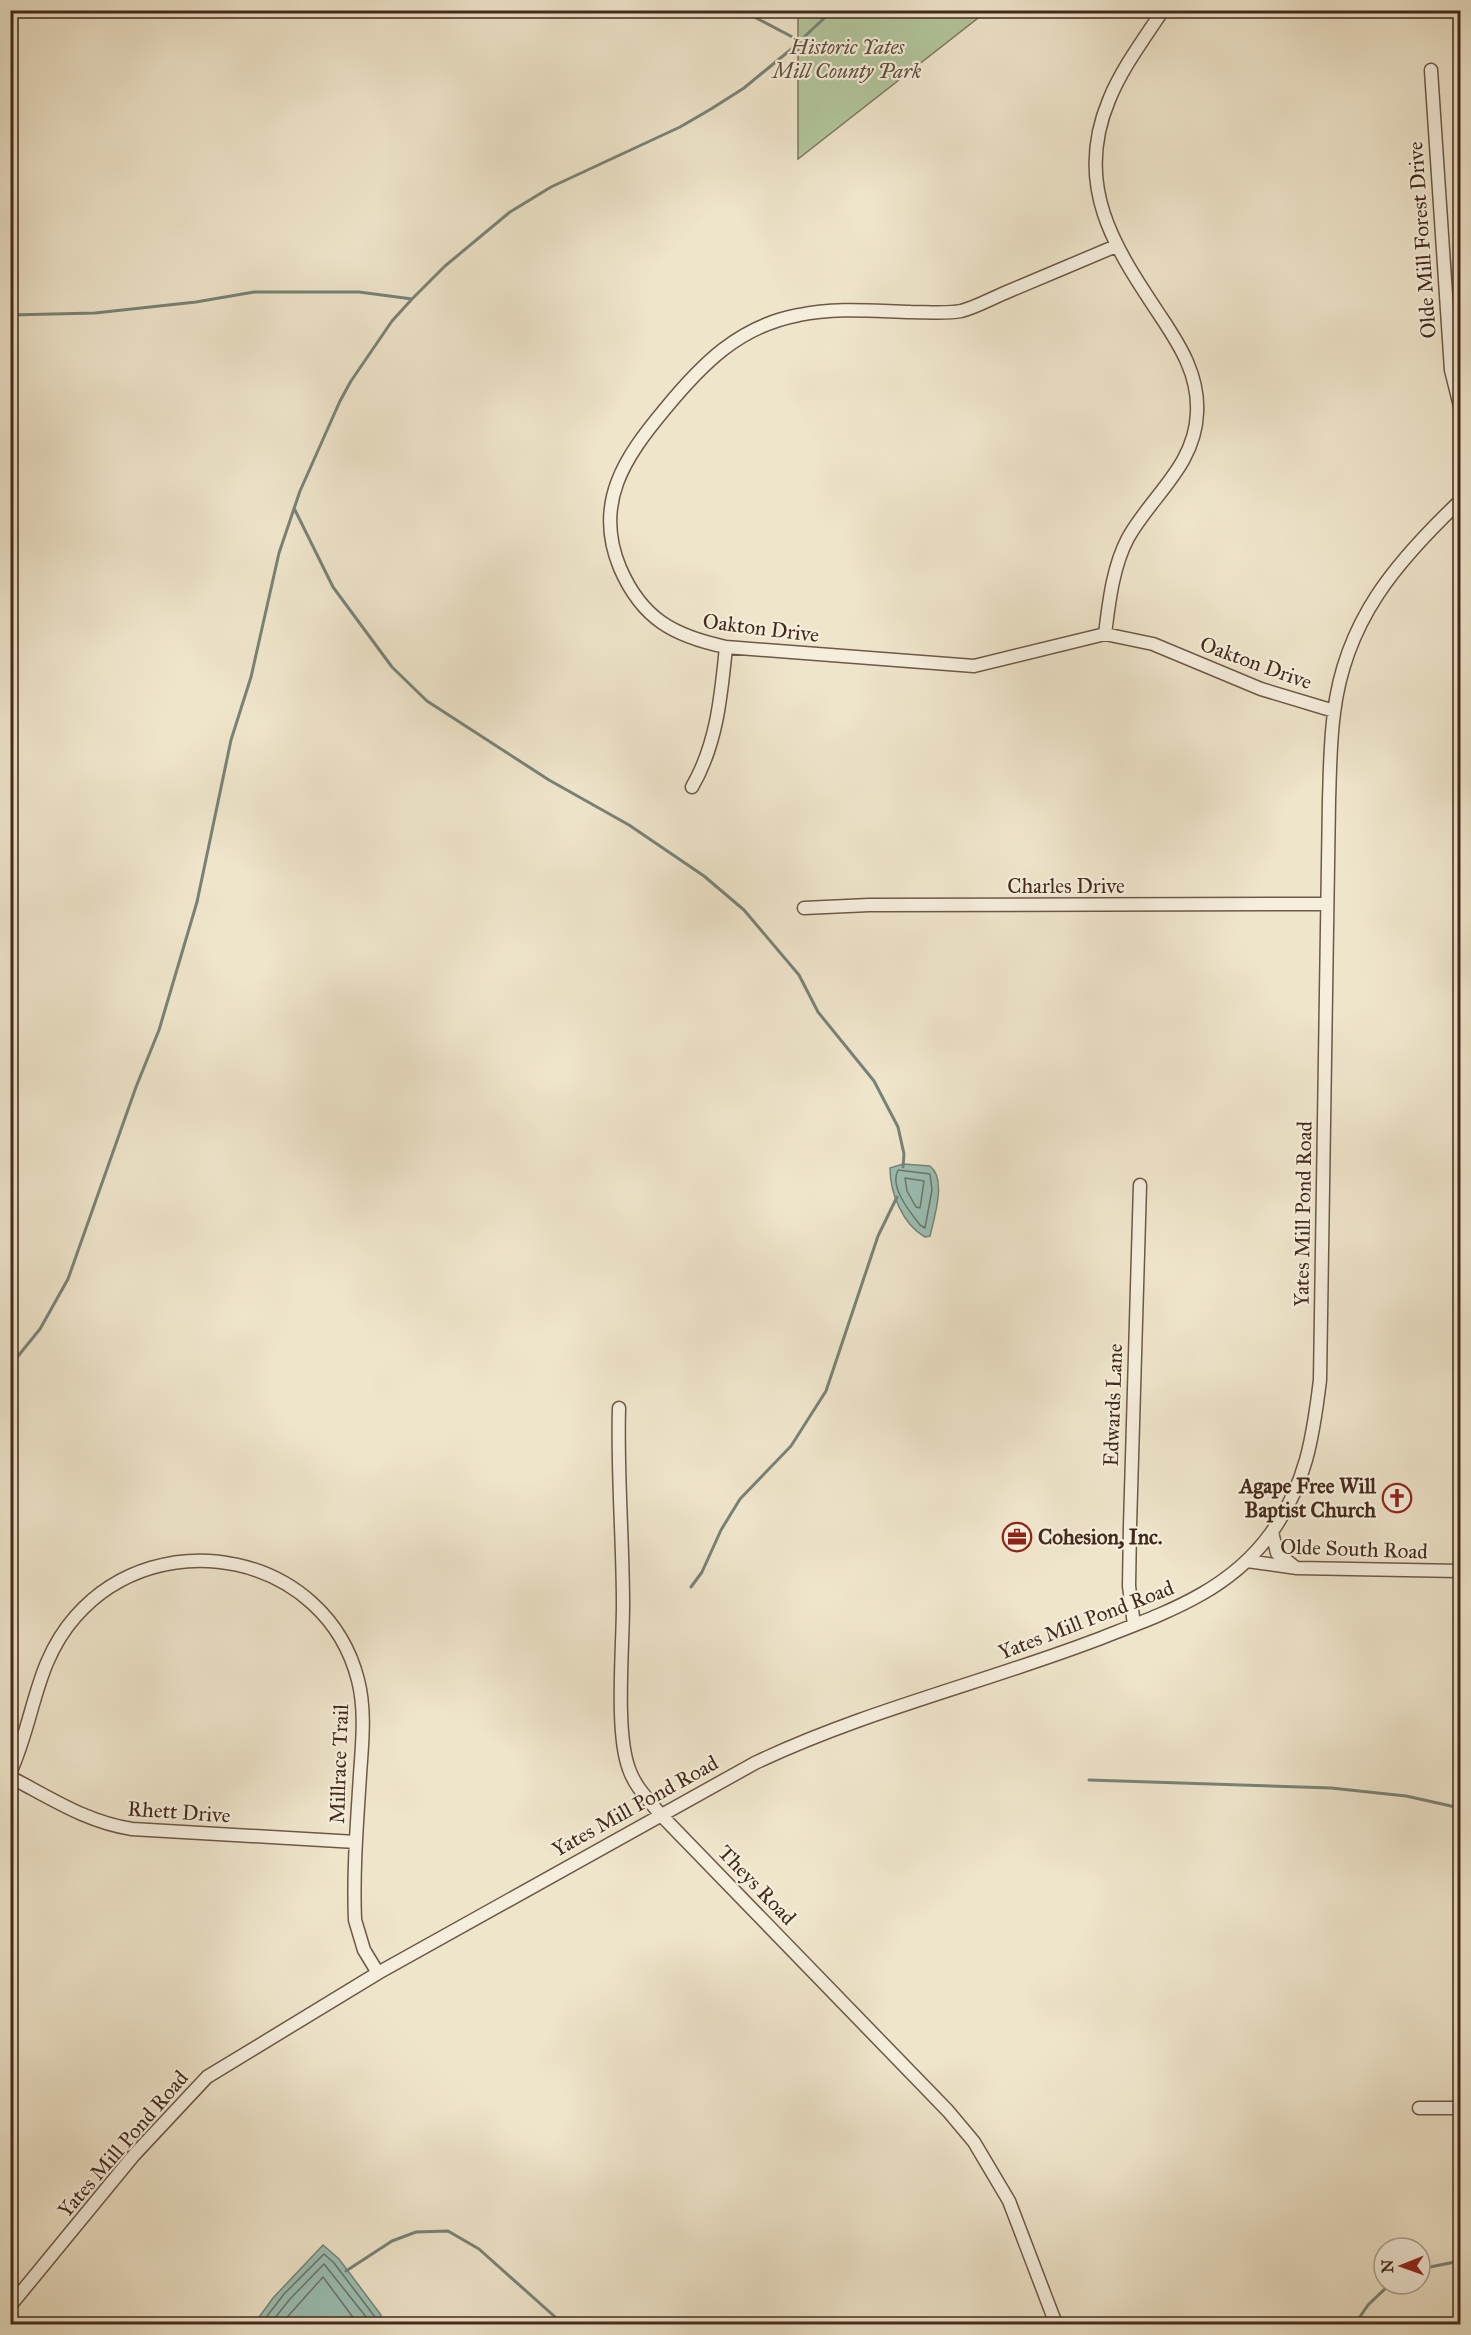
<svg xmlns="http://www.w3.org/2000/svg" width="1471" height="2335" font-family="'IM FELL Great Primer',serif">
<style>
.green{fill:#b2c69c;stroke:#7a785c;stroke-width:1.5}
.water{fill:#9abfb4;stroke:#778377;stroke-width:1.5}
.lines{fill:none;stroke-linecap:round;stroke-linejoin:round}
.shore{stroke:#6e7468;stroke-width:1.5}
.stream{stroke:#778377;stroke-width:3}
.minor-casing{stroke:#6e5847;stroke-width:15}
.minor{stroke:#f5eedd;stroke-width:12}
.labels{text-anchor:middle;stroke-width:4.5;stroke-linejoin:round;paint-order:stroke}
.park-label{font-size:21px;font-style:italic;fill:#5f503b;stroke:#f5eedd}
.street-label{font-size:21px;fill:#43291b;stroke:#f5eedd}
.poi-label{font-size:21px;font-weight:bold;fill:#43291b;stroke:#f5eedd;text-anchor:end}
</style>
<rect width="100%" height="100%" fill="#efe5cb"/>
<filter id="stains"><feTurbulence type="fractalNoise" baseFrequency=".00333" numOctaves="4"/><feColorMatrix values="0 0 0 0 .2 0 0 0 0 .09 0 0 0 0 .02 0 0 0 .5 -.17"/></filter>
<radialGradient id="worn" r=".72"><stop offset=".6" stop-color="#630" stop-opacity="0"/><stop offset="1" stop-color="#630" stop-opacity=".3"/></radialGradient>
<path class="green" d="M798,11V10L987,11L798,159Z"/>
<path class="water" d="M903,1164L930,1166C947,1179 934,1218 930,1236L925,1237C902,1224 890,1192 890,1168Z
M323,2245L339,2259L381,2315V2322L378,2324H254L273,2298Z"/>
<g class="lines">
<path class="shore" d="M898,1170L930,1174L932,1190L925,1228L920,1225C910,1212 889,1187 898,1170Z
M905,1178L924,1181L920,1208L916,1207L907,1191Z
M261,2324L284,2294L324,2254L334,2263L375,2317V2324
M270,2324L290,2299L324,2264L367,2318V2324
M281,2324L323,2277L358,2324"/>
<path class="stream" d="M741,10L800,41
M10,315L95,313L196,302L254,292H359L412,299
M294,508L333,587L392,667L427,701L549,780L629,825L704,876L744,910L799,975L818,1012L874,1081L898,1127L904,1154L903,1167
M10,1366L40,1329L68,1279L136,1087L159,1030L197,902L231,740L251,677L279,553L300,491L340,401L351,381L392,321L412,299L445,266L510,212L551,187L680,127L711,109L744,88L789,51L833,10
M691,1587L702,1572L721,1530L740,1499L791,1446L826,1391L878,1236L897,1197
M1089,1780L1331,1788L1406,1796L1460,1808
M1420,2269L1460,2261
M346,2271L392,2241L416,2232L448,2231L479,2249L563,2324
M1355,2324L1368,2305L1390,2284"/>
<g class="minor-casing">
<path id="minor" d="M1431,70L1451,370L1460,406
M1116,246C1080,261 1043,277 1007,292C992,298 977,307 961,311C946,314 927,312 911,312C874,311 836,307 799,315C739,326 702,364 665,409C625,457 593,503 620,568C642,619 674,636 726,647L974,666L1105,634L1153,644L1261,689L1334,711
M1105,634C1109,602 1113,566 1128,538C1152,495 1195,466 1197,413C1199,376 1181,347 1161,317C1115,248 1073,186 1109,100C1122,68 1144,39 1163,10
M692,787C717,744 721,696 726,647
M804,908L869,905L1327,904
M619,1408C617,1473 623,1539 623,1605C623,1648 615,1732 629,1769C635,1787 649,1800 660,1814L948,2111L974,2142L1009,2201L1056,2324
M1272,1532L1277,1553L1296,1568
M1247,1561L1297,1568L1460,1571
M1134,1625L1129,1586L1130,1526L1140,1185
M10,1773C35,1719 34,1663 76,1616C161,1520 326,1554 358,1680C366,1711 362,1744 360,1775C357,1823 353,1872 355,1920L364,1950L378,1973
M10,1777C51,1798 86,1822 132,1829L356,1842
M1419,2108H1460
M10,2306L134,2155L207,2077L378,1973L755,1763C864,1711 983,1683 1096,1640C1162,1614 1228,1593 1271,1533C1306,1484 1313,1438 1320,1380L1329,800C1330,771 1330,742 1334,713C1345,621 1396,562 1460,501"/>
</g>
<use href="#minor" class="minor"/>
</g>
<defs>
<g id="church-ring" transform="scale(1.5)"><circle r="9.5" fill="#f5eedd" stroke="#8f2418" stroke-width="1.5"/><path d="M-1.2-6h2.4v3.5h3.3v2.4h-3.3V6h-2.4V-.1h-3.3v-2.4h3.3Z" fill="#8f2418"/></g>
<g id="office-ring" transform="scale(1.5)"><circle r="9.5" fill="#f5eedd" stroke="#8f2418" stroke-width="1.5"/><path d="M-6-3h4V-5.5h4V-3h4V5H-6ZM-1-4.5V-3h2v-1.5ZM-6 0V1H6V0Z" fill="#8f2418"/></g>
</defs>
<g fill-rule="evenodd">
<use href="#church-ring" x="1397" y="1498"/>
<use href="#office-ring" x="1017" y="1537"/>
</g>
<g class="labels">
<g class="park-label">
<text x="847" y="54">Historic Yates<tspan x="847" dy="24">Mill County Park</tspan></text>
</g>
<g class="street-label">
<text transform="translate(1422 240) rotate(-94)" y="7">Olde Mill Forest Drive</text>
<text transform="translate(761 628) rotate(7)" y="7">Oakton Drive</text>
<text transform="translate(1256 663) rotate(20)" y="7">Oakton Drive</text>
<text x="1066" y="893">Charles Drive</text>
<text transform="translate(1303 1214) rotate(-89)" y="7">Yates Mill Pond Road</text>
<text transform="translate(1113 1405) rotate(-88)" y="7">Edwards Lane</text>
<text transform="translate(1354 1549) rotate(2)" y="7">Olde South Road</text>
<text transform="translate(1086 1620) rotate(-21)" y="7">Yates Mill Pond Road</text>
<text transform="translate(339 1764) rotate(-88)" y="7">Millrace Trail</text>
<text transform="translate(635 1806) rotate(-29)" y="7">Yates Mill Pond Road</text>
<text transform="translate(179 1812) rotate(4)" y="7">Rhett Drive</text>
<text transform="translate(757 1885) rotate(46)" y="7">Theys Road</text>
<text transform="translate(123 2144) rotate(-49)" y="7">Yates Mill Pond Road</text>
</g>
<g class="poi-label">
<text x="1376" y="1493">Agape Free Will<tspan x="1376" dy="24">Baptist Church</tspan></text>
<text x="1038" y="1544" text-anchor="start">Cohesion, Inc.</text>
</g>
</g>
<rect width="1471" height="2335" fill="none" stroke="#efe5cb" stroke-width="36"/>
<rect x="12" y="12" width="1447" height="2311" fill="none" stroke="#43291b" stroke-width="3"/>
<rect x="18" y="18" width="1435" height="2299" fill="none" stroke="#43291b" stroke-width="1.5"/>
<g transform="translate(1402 2266) rotate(269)"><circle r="28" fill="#f5eedd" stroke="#ae9f8f" stroke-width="1.5"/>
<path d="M0-4.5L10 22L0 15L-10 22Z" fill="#8f2418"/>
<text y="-9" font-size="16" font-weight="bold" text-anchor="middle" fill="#43291b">N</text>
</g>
<rect width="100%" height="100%" filter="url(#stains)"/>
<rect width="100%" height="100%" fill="url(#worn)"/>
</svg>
